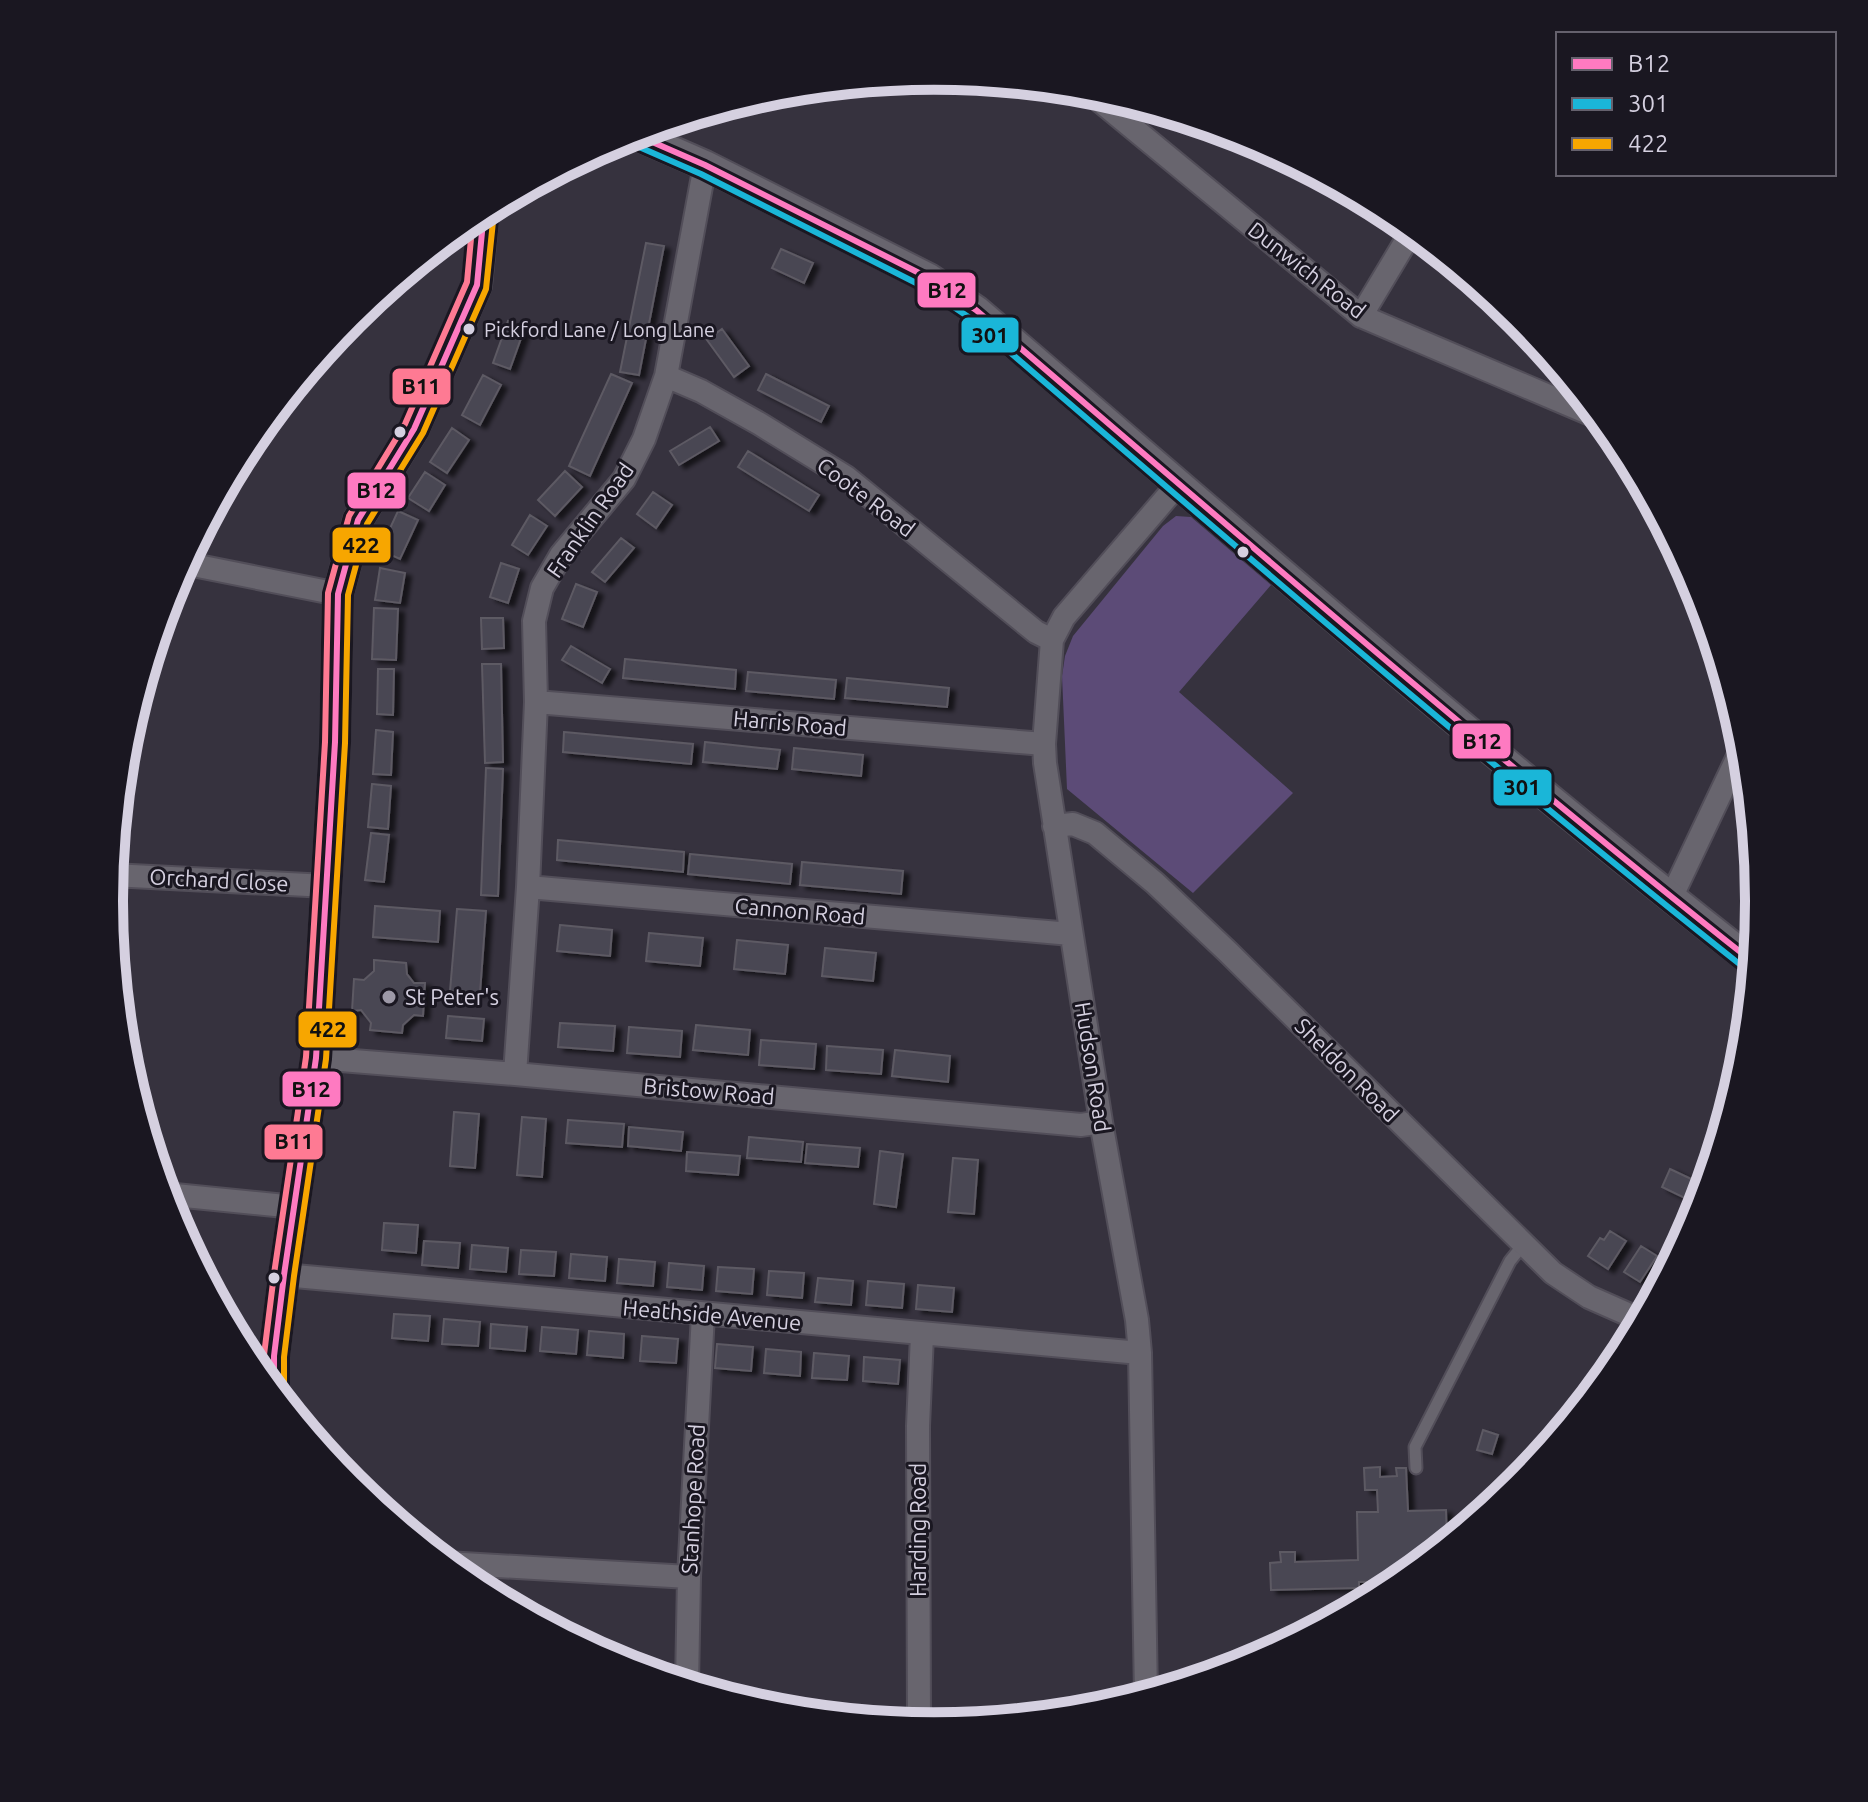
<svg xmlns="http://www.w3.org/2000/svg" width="1868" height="1802" font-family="Ubuntu,sans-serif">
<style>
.green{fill:#5c4b77}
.building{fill:#4a4652;stroke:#5d5a64;stroke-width:2;filter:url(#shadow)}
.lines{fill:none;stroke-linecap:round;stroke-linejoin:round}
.service-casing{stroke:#524e59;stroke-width:15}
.minor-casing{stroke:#524e59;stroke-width:26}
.tertiary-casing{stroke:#524e59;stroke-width:32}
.service{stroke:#68656e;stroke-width:11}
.minor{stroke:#68656e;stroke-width:22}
.tertiary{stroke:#68656e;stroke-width:28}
.bus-1-casing{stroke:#1a1721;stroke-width:12}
.bus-2-casing{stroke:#1a1721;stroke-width:12}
.bus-3-casing{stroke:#1a1721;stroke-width:12}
.bus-4-casing{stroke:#1a1721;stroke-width:12}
.bus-1{stroke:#fe7ac1;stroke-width:6}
.bus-2{stroke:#1ab6d8;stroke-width:6}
.bus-3{stroke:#f7a600;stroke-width:6}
.bus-4{stroke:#fe7a93;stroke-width:6}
.bus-dot{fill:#d5d0e0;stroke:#1a1721;stroke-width:3}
.poi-dot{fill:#9d99a7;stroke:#1a1721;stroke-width:3}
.labels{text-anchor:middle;stroke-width:6;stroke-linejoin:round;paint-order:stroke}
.bus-label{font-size:20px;fill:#d5d0e0;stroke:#1a1721;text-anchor:start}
.street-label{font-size:22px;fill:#d5d0e0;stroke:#1a1721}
.poi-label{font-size:22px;fill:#d5d0e0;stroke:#1a1721;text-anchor:start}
.rim{fill:none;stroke:#d5d0e0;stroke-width:10}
.line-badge{stroke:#1a1721;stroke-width:3}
.pale-badge-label{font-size:22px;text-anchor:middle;font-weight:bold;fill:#111}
</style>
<defs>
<filter id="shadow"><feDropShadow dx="6" dy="3.5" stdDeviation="2" flood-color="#0009"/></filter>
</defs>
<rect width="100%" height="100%" fill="#36323e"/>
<path class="green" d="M1176,516L1191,517L1271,585L1179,692L1293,793L1193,893L1067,789L1062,676L1065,656L1073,636L1163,526Z"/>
<path class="building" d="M646,243L664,246L639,375L620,372Z
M781,249L813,263L804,283L772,268Z
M508,321L525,327L510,369L493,363Z
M722,329L749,366L734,377L707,340Z
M611,374L632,383L590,476L569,466Z
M766,374L829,406L821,422L758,390Z
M483,375L501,385L480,425L462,415Z
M710,427L719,441L679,465L670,451Z
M452,428L469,440L447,473L430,462Z
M748,451L819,495L809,511L738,467Z
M565,471L582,487L555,516L538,500Z
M425,472L445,485L429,511L408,498Z
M653,492L672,505L656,528L637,514Z
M398,511L418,520L400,559L380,550Z
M530,515L547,526L528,555L512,545Z
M621,538L634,548L605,582L592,572Z
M501,563L519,569L508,603L490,597Z
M380,568L405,573L400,603L375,600Z
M576,584L597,592L583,627L562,619Z
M374,608L398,609L396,660L372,659Z
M481,618H503L504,648L482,649Z
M571,646L610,669L602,683L562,660Z
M625,659L736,670L735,689L623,678Z
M482,664H501L503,762L485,763Z
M378,669H394L393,715L377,714Z
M748,672L836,680L834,699L746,691Z
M847,678L949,688L947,707L845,698Z
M376,730L393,732L391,775L373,774Z
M564,732L693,744L691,764L563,752Z
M705,742L780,750L777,769L703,762Z
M794,748L863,755L861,776L792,769Z
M486,768L503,769L498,896L481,895Z
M372,784L391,786L388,829L368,827Z
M371,833L389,835L384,882L365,880Z
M558,840L684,852L683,872L557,860Z
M690,854L792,864L790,884L688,874Z
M802,862L903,871L901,894L800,885Z
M375,906L440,911L438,942L373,937Z
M457,909L486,911L480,993L450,991Z
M560,925L612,930L610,956L557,951Z
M649,933L703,938L700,966L646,961Z
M737,940L788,945L785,974L734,969Z
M825,948L876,953L873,981L822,976Z
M374,960L406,963L407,974L414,983H425L423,1016L414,1015L403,1025L402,1033L370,1030L371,1023L361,1010L352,1011L354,979L364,980L374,971Z
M448,1016L484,1019L482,1041L446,1038Z
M560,1023L615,1026L613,1051L558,1047Z
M696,1025L750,1030L748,1055L693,1050Z
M629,1027L682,1031L680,1057L627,1053Z
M761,1040L816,1044L814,1069L759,1065Z
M827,1046L883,1050L881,1074L826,1070Z
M895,1050L950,1056L948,1082L892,1076Z
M454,1112L479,1114L475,1168L450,1166Z
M522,1117L546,1119L542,1177L517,1175Z
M568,1120L624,1124L622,1147L566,1143Z
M629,1127L683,1132L681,1151L628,1146Z
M749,1137L803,1142L801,1162L747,1158Z
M807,1144L860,1148L858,1167L805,1163Z
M880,1151L903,1154L896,1207L874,1204Z
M687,1152L740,1156L738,1175L686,1171Z
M953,1158L978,1160L974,1214L948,1212Z
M1670,1169L1702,1184L1693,1202L1662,1187Z
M384,1223L418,1225L416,1253L382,1250Z
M1610,1231L1626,1241L1608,1269L1588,1256L1600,1238L1604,1240Z
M424,1241L460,1243L458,1268L422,1265Z
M472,1245L508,1248L506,1272L470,1269Z
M1641,1246L1657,1256L1640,1282L1624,1272Z
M521,1250L556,1252L554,1276L519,1274Z
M571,1254L607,1257L605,1281L569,1278Z
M1664,1257L1672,1261L1664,1277L1656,1273Z
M619,1259L655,1262L653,1286L617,1283Z
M669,1263L704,1266L702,1290L667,1287Z
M718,1267L754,1269L752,1294L716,1291Z
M769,1271L804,1273L802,1298L767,1295Z
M818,1278L853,1281L851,1305L815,1302Z
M868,1281L904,1284L902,1308L866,1305Z
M918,1285L954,1288L952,1312L916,1309Z
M394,1314L430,1316L428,1341L392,1338Z
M444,1319L480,1322L478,1346L442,1344Z
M491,1324L527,1327L525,1351L490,1348Z
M542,1327L578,1330L576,1354L540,1351Z
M589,1331L624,1334L623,1358L587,1355Z
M642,1336L678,1339L676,1363L640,1361Z
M717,1344L753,1347L751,1371L715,1368Z
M766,1349L801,1352L800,1376L764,1373Z
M814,1353L849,1356L847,1380L812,1378Z
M864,1357L900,1360L898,1384L863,1381Z
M1483,1430L1498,1435L1492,1454L1477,1450Z
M1380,1467V1477L1397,1476L1396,1468H1406L1408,1511L1446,1510L1447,1542L1392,1587L1380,1594V1581H1374L1375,1596L1367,1601V1582H1359V1588L1271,1590L1270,1563L1281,1562L1280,1552H1295V1562L1358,1560L1357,1512H1378L1377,1490H1365L1364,1468Z
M1358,1605L1332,1619L1331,1606Z"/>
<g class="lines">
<g class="service-casing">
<path id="service" d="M1416,1468L1415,1447L1510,1261L1523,1245"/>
</g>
<g class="minor-casing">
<path id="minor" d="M1088,91L1361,316L1600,418
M1361,316L1412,231
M666,376L701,391L760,424L846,477L1036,632L1052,640
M183,563L338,594
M536,702L1044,744
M1054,826L1073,824L1095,833L1155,883L1228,952L1553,1273L1589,1297L1641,1320
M112,875L327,886
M528,887L1071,934
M1671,898L1744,744
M316,1058L515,1074L1081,1125L1101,1122
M515,1074L528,887L536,702L534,621L542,588L561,555L624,479L644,439L666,376L705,165
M165,1194L295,1207
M284,1275L1140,1353
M446,1563L689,1577
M687,1684L689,1577L703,1314
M1146,1695L1140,1353L1137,1320L1101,1122L1045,763L1044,744L1052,640L1064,617L1179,483
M919,1725L918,1426L922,1335"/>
</g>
<g class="tertiary-casing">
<path id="tertiary" d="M634,134L705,165L929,278L976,310C1233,530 1487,754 1753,962
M274,1390V1356L284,1275L316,1058L335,742L338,594L358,520L414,429L477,285L484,211"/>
</g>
<use href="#service" class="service"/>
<use href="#minor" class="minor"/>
<use href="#tertiary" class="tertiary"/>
<g class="bus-1-casing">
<path id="bus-1" d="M634,134L705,165L929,278L976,310C1233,530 1488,752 1753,962
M274,1390V1356L284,1275L316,1058L335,742L338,594L358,520L414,429L477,285L484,211"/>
</g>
<g class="bus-2-casing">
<path id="bus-2" d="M630,143L701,174L924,287L970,318C1226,538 1482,760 1747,970"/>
</g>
<g class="bus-3-casing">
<path id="bus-3" d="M284,1390V1357L294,1276L326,1059L345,743L348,595L367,524L423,433L486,289L494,212"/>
</g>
<g class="bus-4-casing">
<path id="bus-4" d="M264,1379V1355L274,1274L306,1057L325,742L328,593L349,516L405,424L467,282L473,217"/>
</g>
<use href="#bus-1" class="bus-1"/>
<use href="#bus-2" class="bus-2"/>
<use href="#bus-3" class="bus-3"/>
<use href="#bus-4" class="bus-4"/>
</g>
<g class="bus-dot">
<circle cx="469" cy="329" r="7"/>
<circle cx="400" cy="432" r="7"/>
<circle cx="1243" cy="552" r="7"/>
<circle cx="274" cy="1278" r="7"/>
</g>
<circle class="poi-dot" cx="389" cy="997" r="8"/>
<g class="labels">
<g class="bus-label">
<text x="484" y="337">Pickford Lane / Long Lane</text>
</g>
<g class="street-label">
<text transform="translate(1307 270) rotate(38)" y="8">Dunwich Road</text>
<text transform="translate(866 497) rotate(37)" y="8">Coote Road</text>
<text transform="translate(590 520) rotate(-55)" y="8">Franklin Road</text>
<text transform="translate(790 723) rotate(5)" y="8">Harris Road</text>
<text transform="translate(219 880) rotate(3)" y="8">Orchard Close</text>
<text transform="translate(800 911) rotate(5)" y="8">Cannon Road</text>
<text transform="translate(1093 1067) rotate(81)" y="8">Hudson Road</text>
<text transform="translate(1347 1070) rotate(45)" y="8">Sheldon Road</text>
<text transform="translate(709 1091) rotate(5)" y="8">Bristow Road</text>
<text transform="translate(712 1315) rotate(5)" y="8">Heathside Avenue</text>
<text transform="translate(693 1499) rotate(-87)" y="8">Stanhope Road</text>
<text transform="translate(918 1530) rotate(-90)" y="8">Harding Road</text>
</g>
<g class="poi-label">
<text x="405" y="1005">St Peter's</text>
</g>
</g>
<path d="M0 0H1868V1802H0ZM123 901a811 811 0 1 1 1622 0a811 811 0 1 1-1622 0Z" fill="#1a1721" fill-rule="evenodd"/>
<path class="rim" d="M123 901a811 811 0 1 1 1622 0a811 811 0 1 1-1622 0Z"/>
<g class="line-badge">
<rect x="916" y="271" width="61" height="38" rx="8" fill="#fe7ac1"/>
<rect x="960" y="316" width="60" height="38" rx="8" fill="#1ab6d8"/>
<rect x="391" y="367" width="61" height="39" rx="8" fill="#fe7a93"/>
<rect x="346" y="471" width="61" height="39" rx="8" fill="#fe7ac1"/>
<rect x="331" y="526" width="61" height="38" rx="8" fill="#f7a600"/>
<rect x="1451" y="722" width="61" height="38" rx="8" fill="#fe7ac1"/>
<rect x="1492" y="768" width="61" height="39" rx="8" fill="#1ab6d8"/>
<rect x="297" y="1010" width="61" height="39" rx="8" fill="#f7a600"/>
<rect x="281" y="1070" width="61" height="38" rx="8" fill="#fe7ac1"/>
<rect x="263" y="1123" width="61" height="38" rx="8" fill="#fe7a93"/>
</g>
<g class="pale-badge-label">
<text x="947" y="298">B12</text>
<text x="990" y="343">301</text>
<text x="421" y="394">B11</text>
<text x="376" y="498">B12</text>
<text x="361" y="553">422</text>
<text x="1482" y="749">B12</text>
<text x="1522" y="795">301</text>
<text x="328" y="1037">422</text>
<text x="311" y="1097">B12</text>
<text x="294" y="1149">B11</text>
</g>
<rect x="1556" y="32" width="280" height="144" fill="#1a1721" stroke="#65616d" stroke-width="2"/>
<rect x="1572" y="58" width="40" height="12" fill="#fe7ac1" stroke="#65616d" stroke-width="2"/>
<text x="1628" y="72" font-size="24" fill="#d5d0e0">B12</text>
<rect x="1572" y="98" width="40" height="12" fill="#1ab6d8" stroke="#65616d" stroke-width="2"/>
<text x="1628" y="112" font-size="24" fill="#d5d0e0">301</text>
<rect x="1572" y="138" width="40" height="12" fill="#f7a600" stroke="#65616d" stroke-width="2"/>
<text x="1628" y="152" font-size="24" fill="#d5d0e0">422</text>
</svg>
